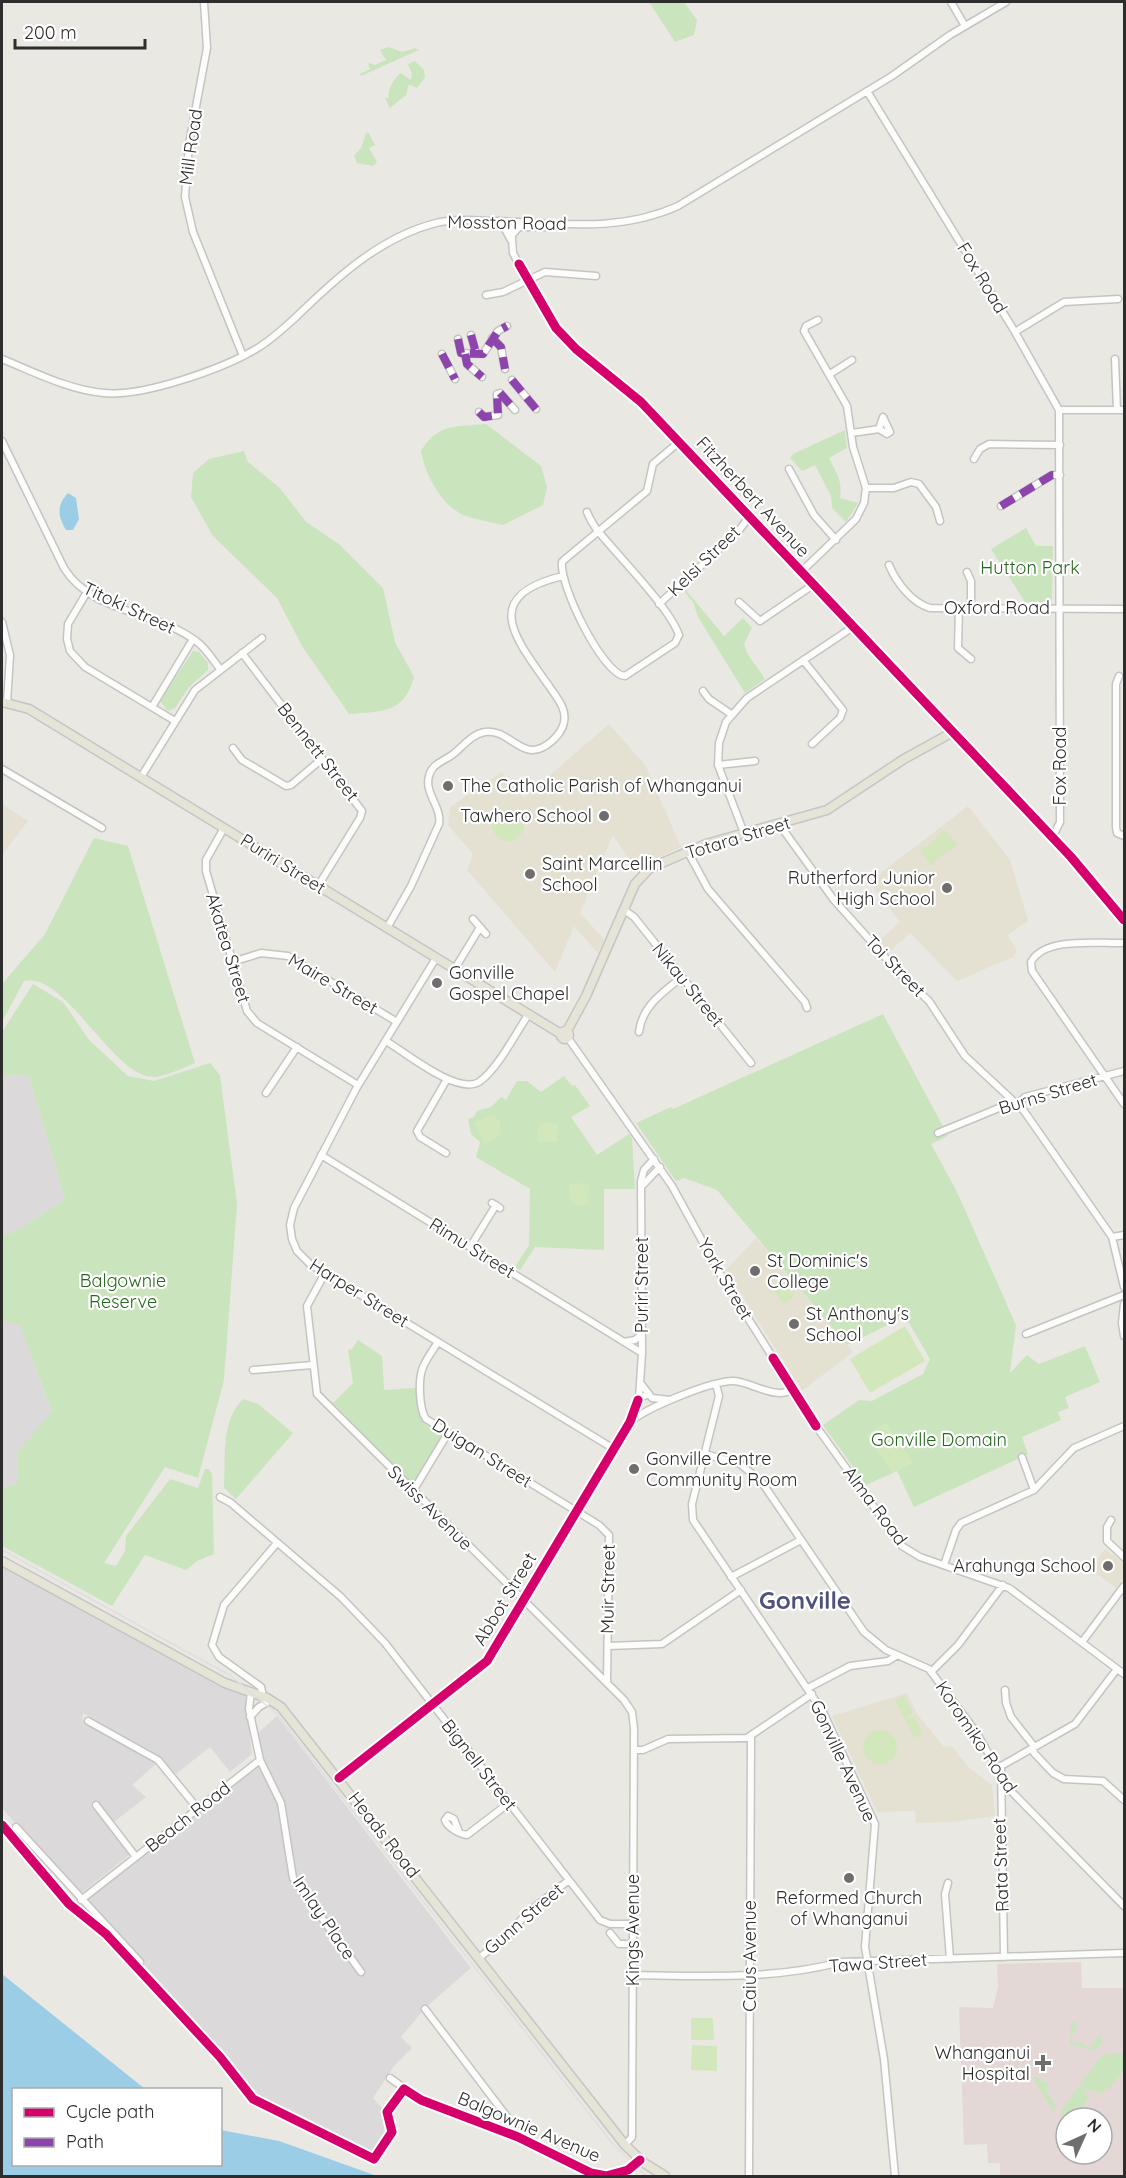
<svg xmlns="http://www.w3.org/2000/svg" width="1126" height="2178" font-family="Quicksand,sans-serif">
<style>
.industrial{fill:#dbd9da}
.education{fill:#e4e0d2}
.medical{fill:#e3d8d5;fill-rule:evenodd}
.green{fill:#cae4be}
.pitch{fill:#d3e7bc}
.water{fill:#9ccde7}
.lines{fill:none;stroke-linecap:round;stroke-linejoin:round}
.minor-casing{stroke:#c4c4c3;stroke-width:9}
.major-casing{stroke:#c6c5c3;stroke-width:11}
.minor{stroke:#fcfcfb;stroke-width:6}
.major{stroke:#e6e4d6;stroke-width:8}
.rail{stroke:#dfdfe0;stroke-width:1.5}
.quiet{stroke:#8e44ad;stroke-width:8;stroke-dasharray:15 8;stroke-linecap:butt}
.cycleway-casing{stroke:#fff;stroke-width:13}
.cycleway{stroke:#d6006c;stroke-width:9}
.poi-dot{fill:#6f6e6d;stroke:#fff;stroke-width:2}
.labels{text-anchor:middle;stroke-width:4.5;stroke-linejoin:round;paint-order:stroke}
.street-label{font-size:18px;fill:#2d2d2d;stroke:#fff}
.park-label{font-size:18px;fill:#28671f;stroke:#fff}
.poi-label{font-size:18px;fill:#2d2d2d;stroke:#fff;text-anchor:start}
.district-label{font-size:24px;font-weight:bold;fill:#4f537b;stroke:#fff}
</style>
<rect width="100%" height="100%" fill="#eae8e3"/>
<path class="industrial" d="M2,1075L29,1076L65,1199L20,1229L2,1236Z
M2,1321L20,1324L52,1413L17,1452L18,1482L2,1490Z
M2,1567L245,1696L252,1754L230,1772L210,1747L176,1774L155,1753L83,1713L82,1721L156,1764L132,1785L146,1797L114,1822L97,1800L90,1805L129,1852L128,1856L79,1895L2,1808Z
M277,1716L471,1968L426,2007L401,2037L412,2048L394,2066L373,2098L388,2115L387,2123L392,2128L373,2155L255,2096L179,2003L86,1901L264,1760L258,1733Z"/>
<path class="education" d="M609,724L645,765L681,847L635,868L613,835L580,913L604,939L598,953L574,926L555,972L467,870L473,854L448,825L450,807L502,772L524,798Z
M2,804L28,821L2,855Z
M968,806L1010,860L1028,921L1007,935L1017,950L1013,957L957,981L910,933L888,953L878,942L900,922L869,882Z
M756,1238L853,1352L802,1391L726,1270Z
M1105,1549L1124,1563V1577L1116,1588L1090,1569Z
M907,1693L917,1714L944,1747L952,1746L968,1767L992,1785L995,1816L953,1822L916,1823L915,1811L877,1812L832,1716Z"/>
<path class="medical" d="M1081,1962L1082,1988H1124V2176H1000V2163H988L987,2144L964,2145L959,2007L993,2008L998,1987L997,1964ZM1066,2118H1102V2154H1066Z"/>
<path class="green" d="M649,2H684L697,20L694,35L675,42Z
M389,47L402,52L415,48L419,50L361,76L360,74L370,69L368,63L375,65L386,60L380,50Z
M415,61L424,70L425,77L417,88L409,84L406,95L390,108L385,98H389C387,89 394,78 401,73L411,80L412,74L408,64Z
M366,133H369L375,145L369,148L377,162L373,166L357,163L354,156L361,148Z
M486,424L541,466L547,487L543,505L503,525C491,522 477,520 466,516C442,507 425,475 421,451C438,423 455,427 486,424Z
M845,430L847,448L829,458C836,472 843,482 840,498L858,503L846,522L832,508L831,496L815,465L802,471L790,458L793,454Z
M244,451L248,462L280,488L306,522L339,544L383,588L395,642L414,677C404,714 382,711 349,714L302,646L277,598L213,536L191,497L193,473L209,459Z
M1026,528L1036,546H1053L1052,600L1050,602H1025L991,549Z
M685,589L724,636L743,618L752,628L744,644L747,653L765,679L745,693L698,617L693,602L683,590Z
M193,651L199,652L208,663V670L189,687L175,708L168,711L160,701Z
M94,838L128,846L195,1063C183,1068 163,1078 151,1077C111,1073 64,971 24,981L2,1022V984L45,934Z
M33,984L63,1002L89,1040L128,1076L154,1081L210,1063L220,1075L237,1204L224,1380L198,1478L165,1467L104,1563L116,1566L125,1551L126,1536L170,1479L198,1488L205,1469H209L212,1474L214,1554L197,1561L186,1570L145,1555L112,1606L2,1546V1490L18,1482L17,1452L52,1412L20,1325L2,1321V1236L20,1229L65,1199L29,1076L2,1075V1032Z
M883,1014L948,1136L931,1144L957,1192L1016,1325L1010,1373L1027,1355L1039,1364L1085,1346L1100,1382L1065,1397L1069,1408L1058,1412L1061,1420L1022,1437L1028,1454L914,1507L897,1471L866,1485L823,1425L859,1400L872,1401L923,1374L930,1359L909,1323L900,1319L847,1345L717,1190L684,1178L676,1181L636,1123L671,1107L673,1109Z
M564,1076L572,1086L575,1085L590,1106L571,1117L597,1155L629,1134L632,1138L635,1189H604V1250L535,1247L520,1270L515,1267L529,1245L530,1189L476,1157L480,1142L471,1134L468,1119L474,1117L477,1111L491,1107L501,1097L506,1100L517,1081H527L541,1092Z
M358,1340L382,1356L384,1390L416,1388C418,1416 417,1421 442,1436L413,1484L333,1403L353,1383L348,1350L352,1349Z
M243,1399L258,1404L293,1433L236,1499L224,1488C226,1458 220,1422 243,1399Z
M1071,2022H1075L1077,2027L1070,2039L1076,2044L1078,2041L1090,2048L1100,2034L1102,2043L1093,2051L1070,2044Z
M1114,2053L1124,2054V2070L1109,2088L1112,2090L1105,2088L1103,2094L1079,2086L1101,2056Z
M1035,2077L1050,2084L1046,2089L1056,2107L1053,2112L1033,2078Z
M1078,2087L1095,2092L1088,2090L1085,2095L1089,2097L1082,2108H1073L1070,2118H1066V2136L1059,2137L1062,2110Z"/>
<path class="pitch" d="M492 825a16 16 0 1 1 32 0a16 16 0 1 1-32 0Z
M945,830L957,845L938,858L931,866L919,850L928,846Z
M494,1114L500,1122V1134L485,1144L474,1123Z
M545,1121L558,1124L557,1142H538L537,1129Z
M587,1183L589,1186L588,1204L581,1206L573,1203L569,1197V1184Z
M781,1279L794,1296L784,1304L771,1286Z
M905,1326L925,1361L870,1393L850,1359Z
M886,1422L914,1463L892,1473L867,1435Z
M904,1696L913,1713L905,1718L907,1720L914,1716L923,1734L914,1738L895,1700Z
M863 1747a17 17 0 1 1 34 0a17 17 0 1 1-34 0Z
M691,2018H713L714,2040H691Z
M692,2045L717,2046V2071L691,2070Z"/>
<path class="water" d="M68,493L76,498L79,519L73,530H66C58,516 56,506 68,493Z
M2,1974L145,2089L14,2090V2164H220L221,2130L279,2141L377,2176H2Z"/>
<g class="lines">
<g class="minor-casing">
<path id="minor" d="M204,2L207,48L189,144L185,197L193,232L243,356
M951,2L965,26
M867,91L1015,332L1059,410L1060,822L1052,838
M511,222L513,253L533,292L556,328L576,349L641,402L953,732
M497,225L504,227L511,240
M512,235L519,227H546
M486,295L503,292L545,272L596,276
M1015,332L1064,302L1118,299
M471,335L476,353
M492,338L501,347L505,369
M458,339L461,353L483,354L498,331L507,326
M442,354L455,379
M465,354L467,364L482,377
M2,359C34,372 69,390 104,393C143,397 222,369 256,349C270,341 283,329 295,318C335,279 380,237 436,223C455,218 476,221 495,221C559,223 618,233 678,206L892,76L950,35L1006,2
M1115,359L1117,410
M830,374L852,360
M512,380L536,409
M500,393L515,410
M1059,410H1124
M479,412L484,417L498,415L497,394
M852,433L879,429L883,417L890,432L887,434L879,429
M2,441L64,568C91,613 157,611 196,641C206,648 213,660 220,669
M974,459L980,449L989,444L1060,445
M789,469L814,515L836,540
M866,488H894L911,482L919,484L936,507L940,521
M1001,506L1052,475H1060
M587,512C590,519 593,525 598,531C619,557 669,607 679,635L675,643L625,676C603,675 559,585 562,562L564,560L647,491L653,464L679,442
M889,565C896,582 912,603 930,608L1124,609
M801,572L856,519L864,503L866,488L853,447L847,406L804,331L806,326L818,320
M967,572L971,581V608
M87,592L68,624L67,639L70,651L85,667L175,721
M739,602L760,621L813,585
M659,604L737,533L749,517
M959,608L958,648L971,659
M2,622L10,655L7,703
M242,653L362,811L360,818L318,886
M803,660L843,710L840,718L812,744
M1119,676L1116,684V827L1117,833L1124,836
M703,691L709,699L731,714
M152,707L193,639
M233,748L242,760L286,786L291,785L322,759
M718,765L755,761
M2,769L102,828
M141,777L195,690L262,638
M779,824L834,900L903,977L929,1001L965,1056L1024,1111L1112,1237L1124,1287
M224,828L206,860V871L247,1011L257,1023L358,1085
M744,833L718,765L719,743L726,722L747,698L853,627
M688,852L708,889L805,1002L807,1008
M624,910L634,917L751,1063
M473,919L486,934
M387,928L411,886L439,824C442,807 424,793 429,776C432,764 442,762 452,755C462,748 471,734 485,732C512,728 522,767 552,741C557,736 563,730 564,722C567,708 556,697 549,686C514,637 480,596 563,576
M1124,943C1099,944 1045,936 1031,962L1032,971L1124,1104
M436,958L356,1089L294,1208L290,1225L292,1239L297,1251L310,1264L614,1449
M232,962L261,953L288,956L397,1022
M454,970L479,929
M639,1032C642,1006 663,992 682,977
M568,1038L672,1186L722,1277L816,1426L902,1546L920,1557L1009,1588L1124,1674
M386,1041C406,1053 457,1095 479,1082C497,1070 516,1033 528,1015
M266,1093L297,1047
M938,1133L1011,1103L1020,1102L1025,1097L1124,1071
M446,1153L420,1137L417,1131L447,1079
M321,1155L642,1353
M643,1185L660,1167
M492,1203L500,1208
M1112,1237L1124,1235
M470,1247L496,1205
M325,1273L307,1306L317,1394L624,1700L632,1712L634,1728L632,2137L625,2145
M1124,1304L1122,1323L1124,1336
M1026,1334L1124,1295
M438,1342C433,1350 427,1358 423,1367C418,1379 419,1409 426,1419L599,1525L609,1535L607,1683
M624,1342L635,1340L642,1334
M253,1370L312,1365
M716,1384L719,1396L692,1504L693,1520L823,1712L875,1824L865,1947L884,2059L895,2176
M642,1385L652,1398L670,1400
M639,1398L642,1353L641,1181L644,1170L654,1159
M630,1422C646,1408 713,1380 734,1381C752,1382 776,1401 793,1389
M705,1454L740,1464L761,1481L864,1632L886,1650L929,1669L976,1732L1009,1789L1124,1906
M1022,1457L1034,1490
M413,1491L448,1433
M220,1497L231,1503L341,1597L385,1643L600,1920L610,1924H633
M1111,1520L1107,1527V1541L1124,1557
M944,1565L956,1530L961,1523L1034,1490L1074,1448L1124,1426
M731,1577L801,1540
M1082,1642L1124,1586
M608,1646L662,1644L741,1590
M931,1672L958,1645L1003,1585
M808,1688L850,1666L888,1661L896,1656
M1005,1690L1006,1703L1011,1717L1033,1745L1034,1753L1053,1773L1064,1779L1103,1781L1124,1800
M251,1692L249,1709L260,1760L281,1803L293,1878L361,1972
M263,1696L261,1687L219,1657L212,1645L224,1605L277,1543
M250,1717L259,1707L271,1700
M88,1721L158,1760L198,1809
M634,1750H643L668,1739L747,1738L812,1694
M339,1778L487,1661L630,1422L639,1398L647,1395
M96,1805L136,1857
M16,1827L140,1962
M459,1832L454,1819L448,1816L445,1820C447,1827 459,1834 467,1835L509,1803
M948,1883L945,1894L950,1959
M81,1900L260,1760
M610,1933L619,1944H632
M1004,1957L1001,1766L1075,1724L1117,1669
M479,1958L508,1935L527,1913L569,1880
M632,1975C702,1976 773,1980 841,1962L1124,1953
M425,2009L514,2126L518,2137
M390,2078L421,2100L518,2137L591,2173L606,2176L628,2170L640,2160
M749,2176L751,1736"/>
</g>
<g class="major-casing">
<path id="major" d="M2,702L29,709L561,1034
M567,1031L586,996L635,884L650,868L706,844L827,810L904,759L953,732L1071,857L1124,920
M561 1035a4 4 0 1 1 8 0a4 4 0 1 1-8 0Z
M2,1561L225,1683L267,1698L281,1707L625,2145L644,2163L665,2176"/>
</g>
<use href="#minor" class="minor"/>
<use href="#major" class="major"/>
<path class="rail" d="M2,1550L231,1676L277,1714L612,2143L646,2176"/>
<path class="quiet" d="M471,335L476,353
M492,338L501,347L505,369
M458,339L461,353L483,354L498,331L507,326
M442,354L455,379
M465,354L467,364L482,377
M512,380L536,409
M500,393L515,410
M479,412L484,417L498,415L497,394
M1001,506L1052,475H1060"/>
<g class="cycleway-casing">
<path id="cycleway" d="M519,264L556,328L576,349L641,402L1071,857L1124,920
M773,1358L816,1426
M339,1778L487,1661L630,1422L638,1400
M2,1825L69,1904L106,1934L220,2057L253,2099L374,2159L392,2132L387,2112L404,2089L421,2100L518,2137L591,2173L606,2176L628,2170L640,2160"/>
</g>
<use href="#cycleway" class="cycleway"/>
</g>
<g class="poi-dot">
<circle cx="448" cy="786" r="6"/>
<circle cx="604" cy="816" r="6"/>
<circle cx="530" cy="874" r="6"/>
<circle cx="947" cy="888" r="6"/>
<circle cx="437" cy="983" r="6"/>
<circle cx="755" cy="1271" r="6"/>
<circle cx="794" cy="1324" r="6"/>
<circle cx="634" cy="1469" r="6"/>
<circle cx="1108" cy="1566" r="6"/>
<circle cx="849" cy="1878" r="6"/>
<path d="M1040 2054h6v6h6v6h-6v6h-6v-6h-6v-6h6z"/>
</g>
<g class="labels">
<g class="street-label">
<text transform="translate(191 147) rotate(-82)" y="6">Mill Road</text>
<text transform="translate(507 223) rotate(1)" y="6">Mosston Road</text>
<text transform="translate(982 278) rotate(59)" y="6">Fox Road</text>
<text transform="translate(753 497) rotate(47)" y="6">Fitzherbert Avenue</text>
<text transform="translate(704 561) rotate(-44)" y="6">Kelsi Street</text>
<text transform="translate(129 608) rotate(25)" y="6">Titoki Street</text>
<text x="997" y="614">Oxford Road</text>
<text transform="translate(318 752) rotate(52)" y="6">Bennett Street</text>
<text transform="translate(1060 766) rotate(-90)" y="6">Fox Road</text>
<text transform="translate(738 838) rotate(-17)" y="6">Totara Street</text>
<text transform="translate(283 864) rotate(32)" y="6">Puriri Street</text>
<text transform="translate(228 948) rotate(73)" y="6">Akatea Street</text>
<text transform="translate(895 966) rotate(46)" y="6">Toi Street</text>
<text transform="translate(333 984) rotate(31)" y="6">Maire Street</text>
<text transform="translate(688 985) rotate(51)" y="6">Nikau Street</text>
<text transform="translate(1048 1094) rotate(-17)" y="6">Burns Street</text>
<text transform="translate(472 1248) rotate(32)" y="6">Rimu Street</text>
<text transform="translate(725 1279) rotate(60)" y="6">York Street</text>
<text transform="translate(642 1285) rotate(-90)" y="6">Puriri Street</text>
<text transform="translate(359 1293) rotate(32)" y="6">Harper Street</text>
<text transform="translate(482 1453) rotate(32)" y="6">Duigan Street</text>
<text transform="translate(875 1506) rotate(53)" y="6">Alma Road</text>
<text transform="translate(430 1508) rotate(45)" y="6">Swiss Avenue</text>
<text transform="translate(608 1589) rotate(-89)" y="6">Muir Street</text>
<text transform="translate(505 1599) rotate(-59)" y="6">Abbot Street</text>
<text transform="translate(976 1737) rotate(56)" y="6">Koromiko Road</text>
<text transform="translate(843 1761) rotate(65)" y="6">Gonville Avenue</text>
<text transform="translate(479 1765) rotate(52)" y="6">Bignell Street</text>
<text transform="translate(188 1817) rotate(-38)" y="6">Beach Road</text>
<text transform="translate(384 1835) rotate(52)" y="6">Heads Road</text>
<text transform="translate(1001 1865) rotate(-92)" y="6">Rata Street</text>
<text transform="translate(324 1918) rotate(56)" y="6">Imlay Place</text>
<text transform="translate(524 1919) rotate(-41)" y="6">Gunn Street</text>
<text transform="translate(633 1930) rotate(-90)" y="6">Kings Avenue</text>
<text transform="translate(750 1956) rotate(-90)" y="6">Caius Avenue</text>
<text transform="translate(878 1963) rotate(-4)" y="6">Tawa Street</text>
<text transform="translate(529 2127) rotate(23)" y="6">Balgownie Avenue</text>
</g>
<g class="park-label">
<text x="1030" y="574">Hutton Park</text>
<text x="123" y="1287">Balgownie<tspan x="123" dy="21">Reserve</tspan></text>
<text x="939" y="1446">Gonville Domain</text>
</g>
<g class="poi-label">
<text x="460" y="792">The Catholic Parish of Whanganui</text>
<text x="592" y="822" text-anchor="end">Tawhero School</text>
<text x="542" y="870">Saint Marcellin<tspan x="542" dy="21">School</tspan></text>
<text x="935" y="884" text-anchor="end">Rutherford Junior<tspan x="935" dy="21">High School</tspan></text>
<text x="449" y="979">Gonville<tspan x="449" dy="21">Gospel Chapel</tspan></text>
<text x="767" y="1267">St Dominic's<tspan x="767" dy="21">College</tspan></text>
<text x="806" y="1320">St Anthony's<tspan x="806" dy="21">School</tspan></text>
<text x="646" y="1465">Gonville Centre<tspan x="646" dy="21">Community Room</tspan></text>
<text x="1096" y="1572" text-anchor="end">Arahunga School</text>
<text x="849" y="1904" text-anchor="middle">Reformed Church<tspan x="849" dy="21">of Whanganui</tspan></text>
<text x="1030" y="2059" text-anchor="end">Whanganui<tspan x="1030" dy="21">Hospital</tspan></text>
</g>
<g class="district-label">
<text x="805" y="1609">Gonville</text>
</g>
</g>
<rect width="1126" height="2178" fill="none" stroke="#2d2d2d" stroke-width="6"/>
<rect x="12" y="2088" width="210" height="78" fill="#ffffff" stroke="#ababab" stroke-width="1.5"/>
<rect x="24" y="2108" width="30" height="9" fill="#d6006c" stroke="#ababab" stroke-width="1.5"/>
<text x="66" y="2118" font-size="18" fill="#2d2d2d">Cycle path</text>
<rect x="24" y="2138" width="30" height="9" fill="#8e44ad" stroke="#ababab" stroke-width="1.5"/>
<text x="66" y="2148" font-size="18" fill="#2d2d2d">Path</text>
<g transform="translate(1084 2136) rotate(45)"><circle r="28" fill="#ffffff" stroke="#ababab" stroke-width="1.5"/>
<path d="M0-4.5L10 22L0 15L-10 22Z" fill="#6f6e6d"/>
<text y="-9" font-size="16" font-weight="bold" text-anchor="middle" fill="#2d2d2d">N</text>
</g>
<path d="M15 39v9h130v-9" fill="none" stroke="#2d2d2d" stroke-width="3"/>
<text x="24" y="39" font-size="18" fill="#2d2d2d" stroke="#ffffff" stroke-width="4.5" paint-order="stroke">200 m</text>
</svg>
